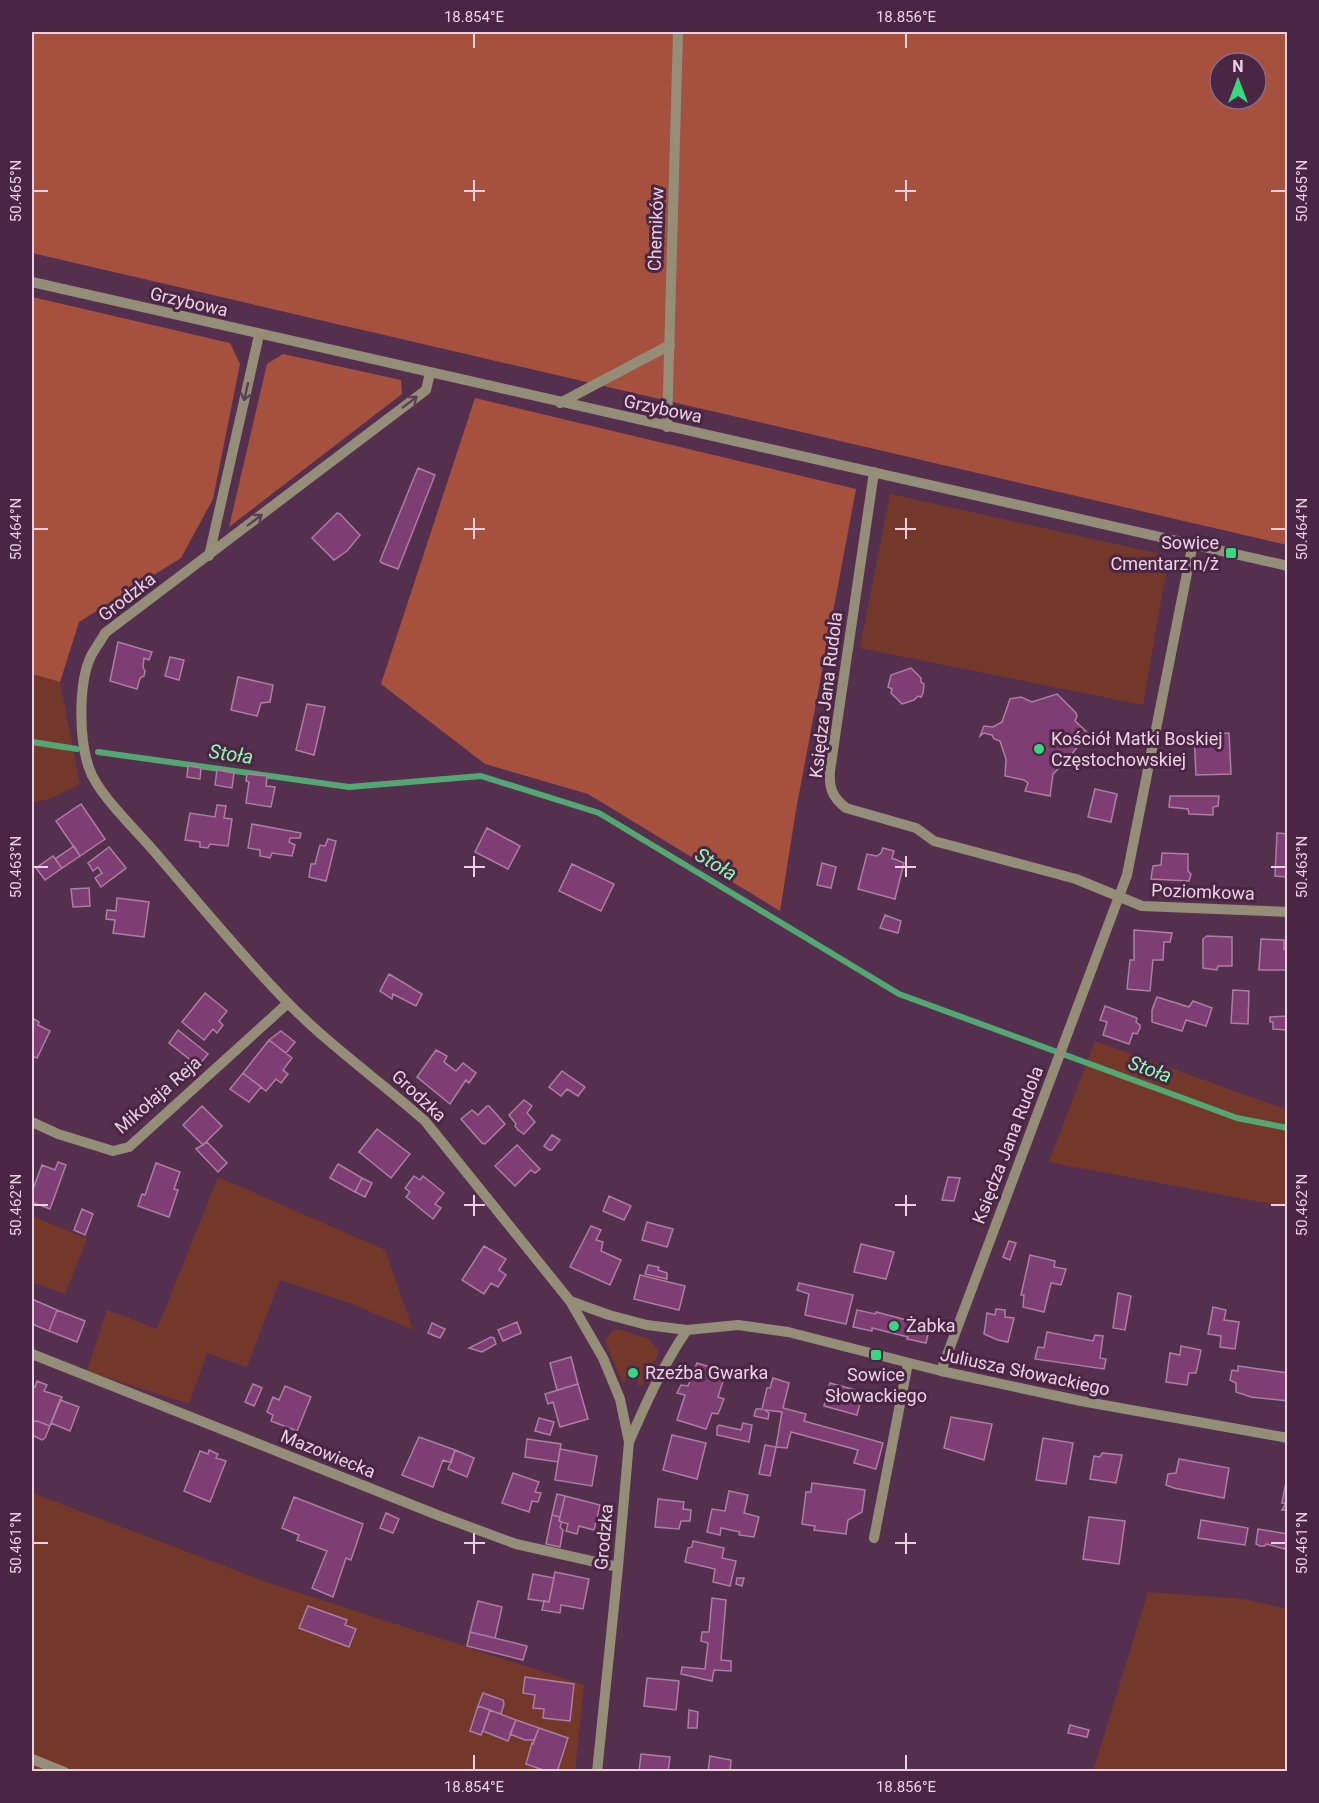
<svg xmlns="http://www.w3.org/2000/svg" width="1319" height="1803" font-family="Roboto,sans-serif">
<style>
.green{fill:#74382a}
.forest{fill:#a6513e;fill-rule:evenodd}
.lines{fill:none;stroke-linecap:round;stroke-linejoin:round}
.stream{stroke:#53a772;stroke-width:6}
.building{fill:#7e3d73;stroke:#ab7fa1;stroke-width:1.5}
.minor{stroke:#948e78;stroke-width:10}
.oneway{stroke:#5c4051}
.ticks{fill:none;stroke:#ead2e4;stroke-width:2}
.poi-dot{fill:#36d880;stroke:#4a2644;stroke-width:2}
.labels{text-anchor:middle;stroke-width:6;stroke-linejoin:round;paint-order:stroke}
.street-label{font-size:18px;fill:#ead2e4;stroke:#4a2644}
.poi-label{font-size:18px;fill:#ead2e4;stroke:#4a2644;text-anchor:start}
.water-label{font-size:20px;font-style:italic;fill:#88fab1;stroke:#4a2644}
.neatline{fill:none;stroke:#ead2e4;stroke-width:2}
.ticks-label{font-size:15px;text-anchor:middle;fill:#ead2e4}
</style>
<rect width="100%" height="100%" fill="#55304e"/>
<path class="green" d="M890,494L1156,553L1163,558L1167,567L1143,705L860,648Z
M32,674L60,682L80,784L49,799L32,803Z
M1095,1041L1287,1110V1207L1049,1162Z
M218,1177L385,1250L413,1330L353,1304L280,1280L247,1367L207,1353L189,1404L87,1371L107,1310L157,1329Z
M32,1216L87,1239L65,1294L32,1282Z
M618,1329L649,1339L658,1350V1355L643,1384L638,1386L639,1367L627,1365L625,1384L621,1379L605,1341L612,1331Z
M32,1493L272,1584L584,1685L575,1771H32Z
M1148,1592L1243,1599L1287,1609V1771H1093Z"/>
<path class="forest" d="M32,32H1287V545L32,253ZM1220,63H1256V99H1220Z
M32,297L230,343L240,364L213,499L181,558L79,622L60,682L32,674Z
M283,354L401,380L402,394L229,527L267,364Z
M475,398L856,489L796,810L780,911L588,794L485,764L381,684Z"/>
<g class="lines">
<path class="stream" d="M32,742L77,749
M98,752L349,787L481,776L599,813L899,994L1237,1118L1288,1128"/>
</g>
<path class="building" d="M418,468L435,475L398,569L382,563L380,561Z
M337,513L340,514L360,535L347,551L334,560L312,538Z
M118,642L152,652L149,660L144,658L143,667L145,671L144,676L140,678L137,689L110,681Z
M170,657L184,660L179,680L165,676Z
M911,668L921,678V682L924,684L923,693L921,697L918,696L914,700L902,704L891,693L892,689L888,687L891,675Z
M238,677L273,685L270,702L261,703L257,716L231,710Z
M1057,694L1076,713L1077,716L1075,721L1088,733L1068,759L1053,774L1050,796L1025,791L1028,783L1024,780L1005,776L1006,759L1000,741L994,739L992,735L984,733L980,736L984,726L993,727L1002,722L1010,699L1021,697L1032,702Z
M307,704L325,707L314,755L296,750Z
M1229,733L1231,774L1196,775L1194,734Z
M1118,754L1124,755L1123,761L1116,760Z
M188,766L201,768L200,779L187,777Z
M217,770L234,773L232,788L215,785Z
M247,774L267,776L266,786L275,787L271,807L246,803L249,782L246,781Z
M1095,789L1117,794L1111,822L1088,817Z
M1170,796H1219L1218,806L1213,807V815L1189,814L1188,809L1169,807Z
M81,804L105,839L80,856L56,821Z
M217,805L226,806L224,818L232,819L228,846L210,844L208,848L200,847V842L185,840L190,813L215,817Z
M252,824L301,833L300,838H290L289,842L295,845L292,856L272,853L270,858L260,856V850L248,848Z
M487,828L520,846L508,869L475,852Z
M1277,833L1288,834V877L1275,876Z
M328,839L336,841L326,881L309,877L311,864H315L320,845L325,846Z
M74,846L80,856L62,868L55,859Z
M109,847L126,868L101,887L95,878L102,873L98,867L93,871L88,863Z
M883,848L894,851L892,858L904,863L895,899L858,889L867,854L877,856L881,853Z
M1162,853L1188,854V871L1191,874L1189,881L1151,879L1153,866L1161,865Z
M53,856L62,868L45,880L36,868Z
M822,863L836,867L831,888L817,885Z
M572,864L614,884L601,911L559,891Z
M89,888L90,906L73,907L71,889Z
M117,898L149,902L144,937L113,933L115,920L106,919L107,910L116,911Z
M885,915L901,921L898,933L880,928Z
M1134,930L1172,933L1170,942H1164L1163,960H1153L1150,991L1127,989L1130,960H1134Z
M1207,936L1232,937V966H1218L1217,970L1203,968V939Z
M1261,939L1284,940V949L1288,950V970H1259Z
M389,974L422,994L416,1006L393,994L392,999L380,991Z
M1233,990L1249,991L1248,1024L1231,1023Z
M205,993L227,1011L219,1021L223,1025L217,1033L213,1029L204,1040L182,1022Z
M1157,997L1189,1007L1193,1001L1212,1008L1206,1026L1186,1020L1182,1031L1152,1022V1010Z
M1105,1006L1137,1018L1136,1022L1140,1025V1028L1137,1034L1133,1033L1129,1044L1103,1035L1107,1022L1100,1020Z
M1288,1016V1030L1273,1029V1022H1270V1017Z
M32,1018L39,1022L38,1025L50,1031L37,1058L32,1056Z
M178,1030L208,1054L198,1066L169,1043Z
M281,1031L295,1042L286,1053L269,1040Z
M269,1040L292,1058L283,1070L288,1074L281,1083L276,1079L266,1091L243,1073Z
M436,1050L447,1056L444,1062L456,1071L463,1063L476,1073L469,1083L466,1080L450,1104L417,1077Z
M562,1071L585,1087L578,1096L567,1089L561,1096L549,1087Z
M243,1073L261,1087L249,1102L230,1089Z
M524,1100L532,1106L527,1113L535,1122L524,1134L518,1130L515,1126L516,1124L509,1115Z
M202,1106L222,1126L203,1145L183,1125Z
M487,1106H489L505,1124L485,1144L482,1143L461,1119L472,1110L478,1115Z
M377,1129L410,1154L391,1178L359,1152Z
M552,1135L560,1140L552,1150H549L544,1146Z
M207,1142L227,1163L218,1172L196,1149Z
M517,1145L540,1169L535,1173L531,1170L515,1186L495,1166Z
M58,1162L66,1165L50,1209L32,1202V1192L42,1165L55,1170Z
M156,1163L180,1172L174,1189L178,1190L169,1217L138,1206L142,1194L145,1195Z
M338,1164L362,1178L355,1192L330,1178Z
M414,1176L420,1180L423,1176L444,1193L435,1204L441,1208L433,1219L406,1197L410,1192L405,1188Z
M948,1177L960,1178L954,1201L942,1200Z
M362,1178L372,1183L365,1197L355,1192Z
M609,1196L631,1206L624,1220L603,1211Z
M82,1209L93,1214L85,1235L74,1230Z
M647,1222L673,1229L667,1247L642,1240Z
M591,1226L601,1230L596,1240L603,1242L601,1251L621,1260L610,1285L570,1267Z
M1009,1241L1016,1243L1010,1260L1003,1257Z
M861,1244L894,1252L886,1279L854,1272Z
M484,1246L506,1259L499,1270L506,1275L498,1287L491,1283L484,1294L462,1280Z
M1030,1255L1055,1261L1054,1267L1066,1269L1061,1285L1051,1283L1044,1312L1023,1307L1024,1295H1021Z
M648,1265L659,1267L658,1270L667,1273V1279L645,1274Z
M640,1275L685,1286L679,1310L634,1299Z
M799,1283L853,1295L846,1324L805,1315L809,1294L797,1290Z
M1118,1293L1131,1296L1125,1330L1113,1328Z
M32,1299L57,1310L49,1331L32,1324Z
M1213,1307L1226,1310L1224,1320L1239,1322L1235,1349L1220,1347L1221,1336L1208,1334Z
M996,1309L1005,1310V1317L1014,1318L1008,1342L998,1340L984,1334L987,1313L995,1315Z
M57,1310L85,1321L77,1342L49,1331Z
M857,1310L875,1314L876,1312L930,1326L926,1343L907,1339L908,1337L872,1328V1331L853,1327Z
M517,1322L521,1333L503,1341L498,1330Z
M432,1323L445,1329L440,1338L428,1333Z
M1047,1332L1093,1341L1095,1335L1103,1336L1100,1358L1106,1359L1104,1369L1035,1359L1038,1347L1044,1348Z
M491,1337L494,1338L496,1344L482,1352L469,1348Z
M1181,1346L1201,1350L1196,1373H1189L1187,1385L1166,1382L1170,1353L1180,1355Z
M571,1357L578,1384L557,1390L550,1363Z
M697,1363L726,1372L718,1397L724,1399L718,1414L712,1413L706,1429L677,1420L685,1395L677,1393L681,1385L688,1386Z
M1238,1366L1288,1373V1401L1251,1397L1236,1392V1383L1230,1380L1232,1370L1238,1371Z
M773,1378L789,1383L783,1408L806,1414L804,1421L883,1443L876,1469L854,1463L858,1450L791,1432L787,1448L776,1447L782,1412L765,1410L769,1413L768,1419L754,1416L756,1409H762L767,1388H770Z
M37,1381L47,1385L44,1391L62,1397L50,1426L37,1421L32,1422V1386L35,1387Z
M830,1383L863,1392L857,1415L824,1406Z
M253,1384L262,1388L254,1406L245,1402Z
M578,1384L588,1419L560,1427L553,1402L548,1404L545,1394Z
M285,1386L311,1397L297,1431L271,1421L273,1415L267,1412L273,1397L279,1400Z
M60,1400L79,1407L70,1431L51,1423Z
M951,1417L992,1424L984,1460L944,1448Z
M539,1418L554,1422L550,1435L535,1431Z
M37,1421L50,1426L45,1438L42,1440L32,1435V1422Z
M743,1423L752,1425L749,1442L717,1435V1427L719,1425L741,1430Z
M672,1435L706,1443L697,1479L663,1470Z
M419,1437L455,1450L451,1463L443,1460L433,1487L402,1475Z
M1043,1438L1073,1443L1066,1484L1036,1480Z
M527,1439L561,1444L558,1462L525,1457Z
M765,1445L776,1447L770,1476L759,1474Z
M560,1449L597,1456L592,1486L555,1480Z
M209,1450L218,1454L216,1458L226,1461L210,1502L184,1491L200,1451L208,1454Z
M455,1450L474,1458L467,1477L448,1469Z
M1102,1453L1122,1455L1116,1483L1090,1479L1094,1456L1100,1457Z
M1179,1459L1229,1468L1224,1498L1174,1488L1166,1485L1168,1474L1176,1473Z
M513,1473L539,1482L535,1492L541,1493L538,1502L532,1501L529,1512L502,1503Z
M1287,1477H1288V1510H1282L1286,1503H1282Z
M812,1483L865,1490L862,1512L848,1520L846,1534L814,1530L815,1526L802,1524L806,1492H811Z
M729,1491L748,1495L744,1513L759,1517L754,1537L739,1535L740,1532L721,1528L720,1535L707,1532L712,1509L725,1511Z
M557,1494L565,1496L560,1517L552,1515Z
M565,1496L600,1505L594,1530L579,1526L577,1534L566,1531L568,1524L559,1521Z
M294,1497L363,1524L351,1560L346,1558L333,1597L312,1588L327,1551L297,1540L299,1535L282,1528Z
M658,1499L684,1502L683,1509L691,1510L690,1521H681L679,1529L655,1527Z
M386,1513L399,1519L393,1533L380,1528Z
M552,1515L560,1517L559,1521L562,1522L560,1527L563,1530L560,1547L546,1544Z
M1089,1517L1125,1521L1119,1564L1083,1559Z
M1201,1520L1248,1528L1245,1545L1198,1538Z
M1258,1529L1288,1534L1285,1549L1266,1544L1265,1546H1260L1256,1544Z
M693,1541L724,1548L722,1558L736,1561L730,1586L713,1582L715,1569L685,1562L688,1548L692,1547Z
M555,1572L589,1579L583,1609L561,1605L560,1613L542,1610L544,1601L549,1602Z
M533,1574L554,1578L549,1602L528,1599Z
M737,1578H744L742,1586L736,1584Z
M712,1598L726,1600L721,1660L731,1661V1671L714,1670L712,1681L681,1674L682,1667L705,1669L708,1643L701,1641L702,1632H709Z
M478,1601L502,1607L495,1638L470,1632Z
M308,1606L347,1620L345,1625L356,1629L349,1647L299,1628Z
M470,1632L527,1646L523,1660L467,1646Z
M525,1677L574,1684L570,1721L543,1718L544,1709L533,1708L535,1695L523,1693Z
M647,1678L679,1681L676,1710L644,1706Z
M483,1693L503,1700L504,1704L501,1714L478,1706Z
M478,1706L490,1710L481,1735L470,1731Z
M490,1710L516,1720L508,1741L483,1731Z
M689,1710L698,1712L697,1728H688Z
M516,1720L539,1728L534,1740H525L510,1734Z
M1070,1725L1089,1730L1087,1737L1068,1733Z
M539,1728L568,1738L557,1772H549L526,1764L532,1743L533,1744Z
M641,1754L670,1757L668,1772H639Z
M710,1756L731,1760L730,1772H708Z"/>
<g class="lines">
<path class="minor" d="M32,282L1288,566
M430,373L426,390L105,633C101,641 95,648 91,656C78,683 79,740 89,768C97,793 134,828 153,850C197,901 240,954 288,1003C330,1046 380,1081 425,1121L570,1301L603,1358L620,1399L629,1442L618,1567L597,1772
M560,403L670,345
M667,427L678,32
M874,472L830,771C829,788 832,797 846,808L916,828L934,841L1076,879L1142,906L1288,912
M209,556L259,335
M32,1122L58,1134L113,1151L129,1147L288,1003
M570,1301L609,1315L647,1325L687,1330L738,1325L788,1332L941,1371L1081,1401L1288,1438
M32,1354L440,1516L516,1544L618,1567
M941,1371L1127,875L1193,543
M629,1442C646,1403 663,1365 687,1330
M874,1538L908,1363
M32,1759L64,1772"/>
</g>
<defs><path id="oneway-shaft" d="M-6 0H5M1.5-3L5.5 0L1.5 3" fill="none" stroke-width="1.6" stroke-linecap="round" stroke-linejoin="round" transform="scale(1.5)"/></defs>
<g class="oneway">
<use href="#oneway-shaft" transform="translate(246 392) rotate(103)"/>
<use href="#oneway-shaft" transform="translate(410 402) rotate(-37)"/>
<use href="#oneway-shaft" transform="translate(255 520) rotate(-37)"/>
</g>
<path class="ticks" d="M474,33V48M906,33V48M474,180V201M906,180V201M33,191H48M464,191H485M895,191H916M1271,191H1286M474,518V539M906,518V539M33,529H48M464,529H485M895,529H916M1271,529H1286M474,856V877M906,856V877M33,867H48M464,867H485M895,867H916M1271,867H1286M474,1195V1216M906,1195V1216M33,1205H48M464,1205H485M895,1205H916M1271,1205H1286M474,1533V1554M906,1533V1554M33,1543H48M464,1543H485M895,1543H916M1271,1543H1286M474,1755V1770M906,1755V1770"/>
<g class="poi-dot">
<rect x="1225" y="547" width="12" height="12" rx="3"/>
<circle cx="1039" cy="749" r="6"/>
<circle cx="894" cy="1326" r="6"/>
<rect x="870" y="1349" width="12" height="12" rx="3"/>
<circle cx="633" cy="1373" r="6"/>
</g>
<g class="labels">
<g class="street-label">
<text transform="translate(656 229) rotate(-88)" y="6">Chemików</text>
<text transform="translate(189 302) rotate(13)" y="6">Grzybowa</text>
<text transform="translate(663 409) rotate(12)" y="6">Grzybowa</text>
<text transform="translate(127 597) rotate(-38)" y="6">Grodzka</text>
<text transform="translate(826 695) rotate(-83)" y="6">Księdza Jana Rudola</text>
<text transform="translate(1203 892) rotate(2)" y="6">Poziomkowa</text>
<text transform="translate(158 1095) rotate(-41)" y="6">Mikołaja Reja</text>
<text transform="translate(419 1096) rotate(43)" y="6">Grodzka</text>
<text transform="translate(1008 1145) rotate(-69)" y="6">Księdza Jana Rudola</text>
<text transform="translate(1025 1372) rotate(12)" y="6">Juliusza Słowackiego</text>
<text transform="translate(328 1454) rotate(22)" y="6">Mazowiecka</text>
<text transform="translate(604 1537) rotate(-85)" y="6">Grodzka</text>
</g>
<g class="poi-label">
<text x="1219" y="549" text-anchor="end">Sowice<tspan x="1219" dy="21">Cmentarz n/ż</tspan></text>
<text x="1051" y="745">Kościół Matki Boskiej<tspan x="1051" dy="21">Częstochowskiej</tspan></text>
<text x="906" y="1332">Żabka</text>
<text x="645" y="1379">Rzeźba Gwarka</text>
<text x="876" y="1381" text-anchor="middle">Sowice<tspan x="876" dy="21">Słowackiego</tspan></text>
</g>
<g class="water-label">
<text transform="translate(231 754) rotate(8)" y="7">Stoła</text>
<text transform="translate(716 864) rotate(31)" y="7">Stoła</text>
<text transform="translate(1150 1069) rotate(20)" y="7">Stoła</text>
</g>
</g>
<rect width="1319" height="1803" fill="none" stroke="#4a2644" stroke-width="66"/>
<g transform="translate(1238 81)"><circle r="28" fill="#4a2644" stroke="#8a6b84" stroke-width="1.5"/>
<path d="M0-4.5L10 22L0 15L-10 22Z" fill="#36d880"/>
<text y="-9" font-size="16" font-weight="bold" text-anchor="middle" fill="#ead2e4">N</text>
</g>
<rect x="33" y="33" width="1253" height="1737" class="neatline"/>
<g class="ticks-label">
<text x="474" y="22">18.854°E</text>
<text x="906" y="22">18.856°E</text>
<text transform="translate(16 191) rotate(-90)" y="5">50.465°N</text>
<text transform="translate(1302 191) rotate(-90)" y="5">50.465°N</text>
<text transform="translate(16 529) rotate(-90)" y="5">50.464°N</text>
<text transform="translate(1302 529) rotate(-90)" y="5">50.464°N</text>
<text transform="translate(16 867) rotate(-90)" y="5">50.463°N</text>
<text transform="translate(1302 867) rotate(-90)" y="5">50.463°N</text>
<text transform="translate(16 1205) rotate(-90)" y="5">50.462°N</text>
<text transform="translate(1302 1205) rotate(-90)" y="5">50.462°N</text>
<text transform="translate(16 1543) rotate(-90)" y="5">50.461°N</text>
<text transform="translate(1302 1543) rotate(-90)" y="5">50.461°N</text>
<text x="474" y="1792">18.854°E</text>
<text x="906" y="1792">18.856°E</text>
</g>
</svg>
